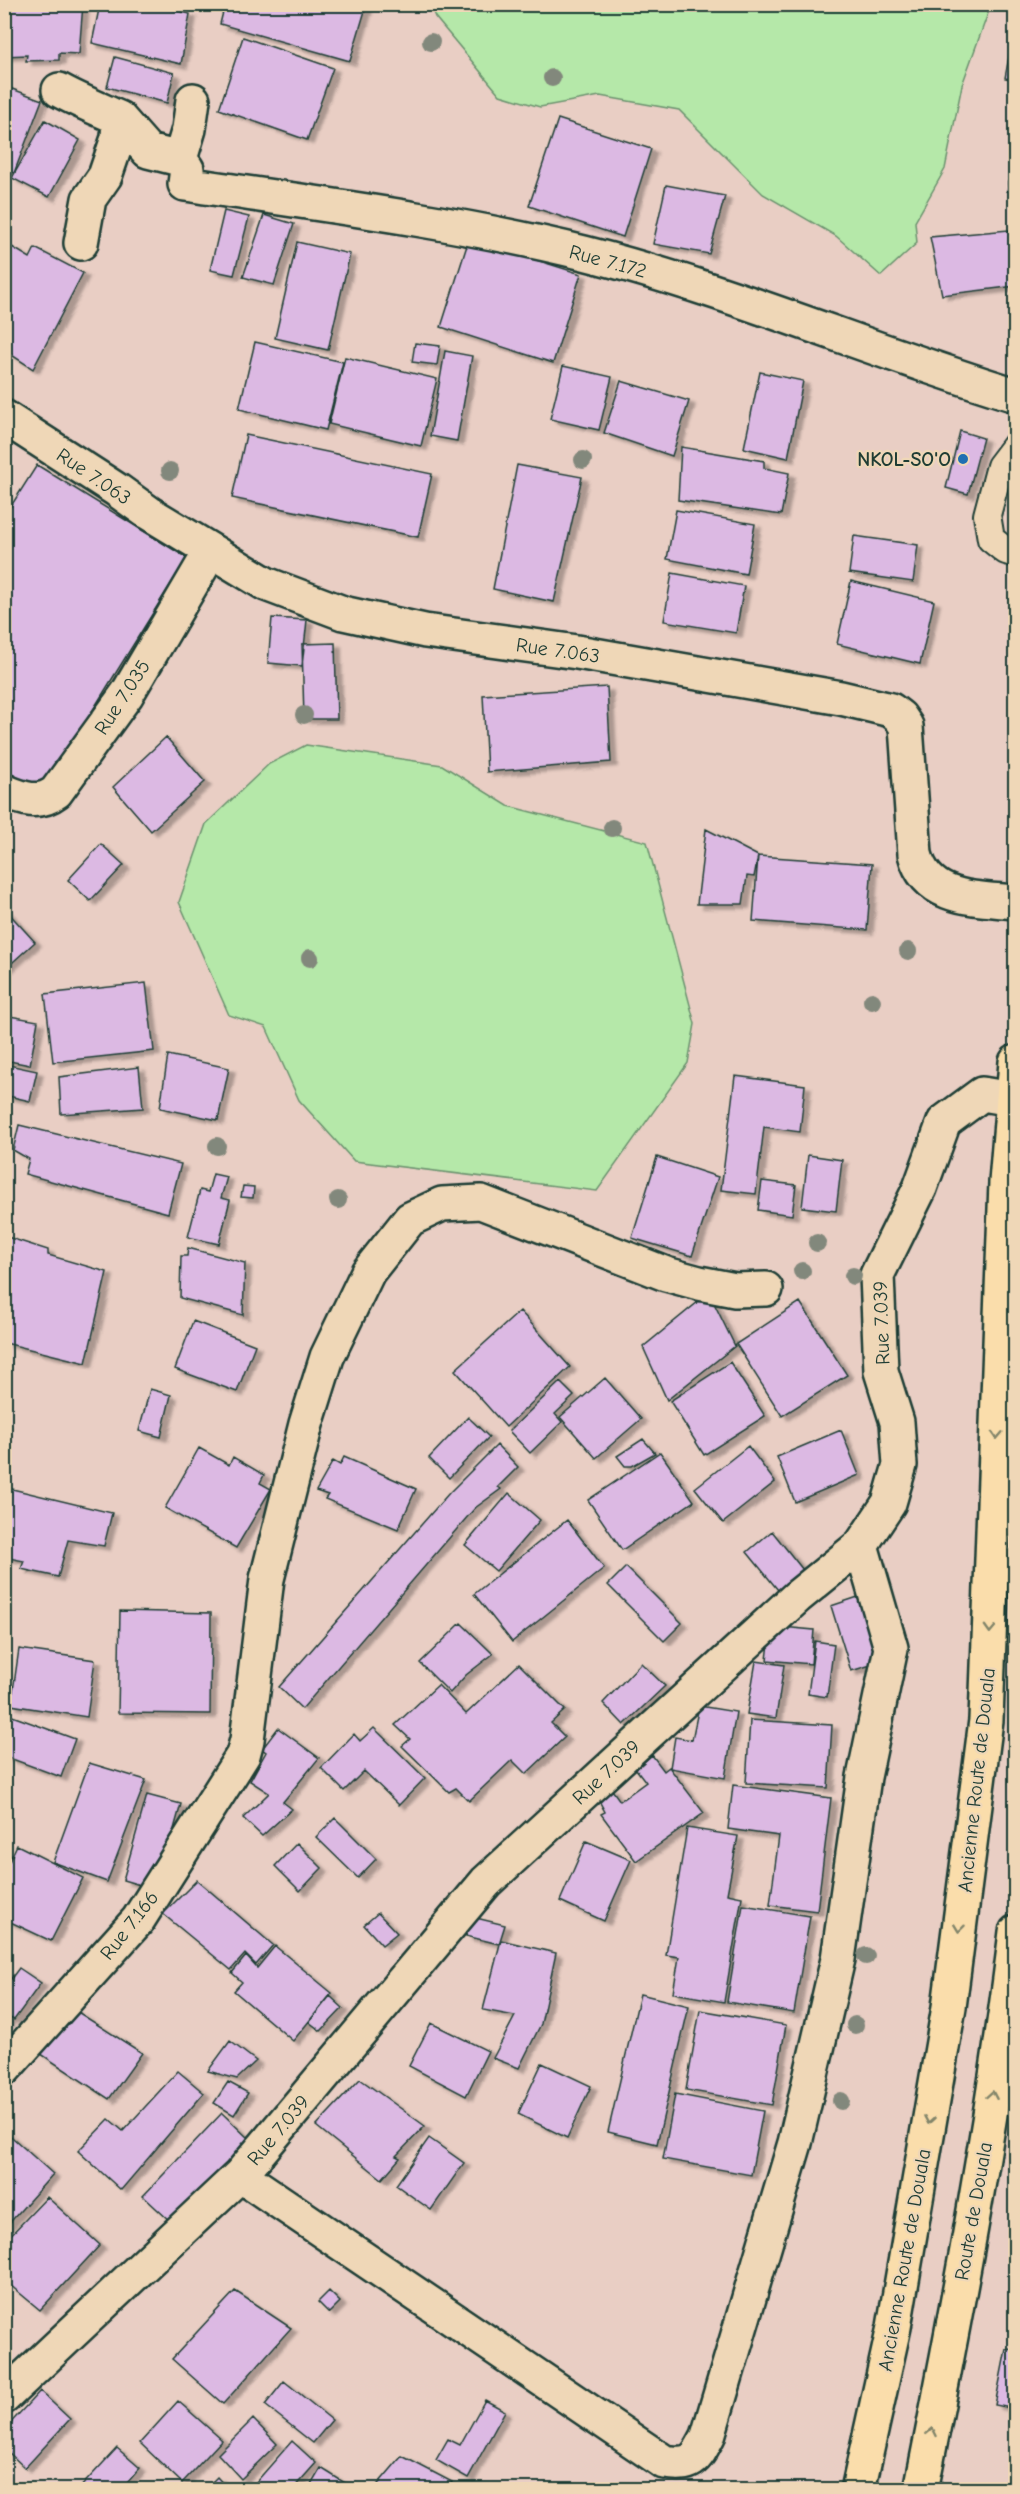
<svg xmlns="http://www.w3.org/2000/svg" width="1020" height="2494" font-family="'Comic Neue',sans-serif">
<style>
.green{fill:#b5e8a9;stroke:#6a926e;stroke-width:1.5}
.building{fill:#dcb9e3;stroke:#1f3d34;stroke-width:1.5;filter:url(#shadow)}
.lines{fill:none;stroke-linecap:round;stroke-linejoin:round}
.lane-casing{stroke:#1f3d34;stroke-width:30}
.street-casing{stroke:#1f3d34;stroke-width:38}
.primary-casing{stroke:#1f3d34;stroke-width:38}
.lane{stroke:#efd7b7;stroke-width:26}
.street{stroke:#efd7b7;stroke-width:33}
.primary{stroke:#faddab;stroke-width:33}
.tree{fill:#82887b}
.oneway{stroke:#82856a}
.poi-dot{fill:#1f6fb2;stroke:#efd7b7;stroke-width:2}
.labels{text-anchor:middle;stroke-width:4.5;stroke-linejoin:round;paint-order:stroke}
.street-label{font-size:20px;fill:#1f3d34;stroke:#efd7b7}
.poi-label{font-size:20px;font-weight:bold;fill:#1f3d34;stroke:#efd7b7;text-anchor:end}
</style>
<defs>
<filter id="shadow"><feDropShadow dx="6" dy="4" stdDeviation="1.5" flood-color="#0004"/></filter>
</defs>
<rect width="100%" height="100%" fill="#e9cec4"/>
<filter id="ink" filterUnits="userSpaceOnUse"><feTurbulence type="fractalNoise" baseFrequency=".0167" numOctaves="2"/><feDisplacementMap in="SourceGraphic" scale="12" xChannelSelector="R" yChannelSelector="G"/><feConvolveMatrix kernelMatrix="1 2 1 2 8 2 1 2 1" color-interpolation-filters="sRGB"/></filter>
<g filter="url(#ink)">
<path class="green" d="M430,5H991L962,85L945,169L915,222L917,243L881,276L836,236L763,194L679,110L600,96L540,107L500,95L435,17Z
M306,745L442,765L508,806L647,842L695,1024L688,1063L597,1191L354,1161L299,1100L266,1027L229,1015L179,902L206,824L269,764Z"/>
<path class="building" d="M4,4H83L79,54L59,53V60L26,61L27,55L4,56Z
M100,4H151L190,14L181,64L92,43Z
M225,4H367L350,61L220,24Z
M1016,20V80L1005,78Z
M243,37L333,68L307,140L219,109Z
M115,57L174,73L167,103L107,87Z
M4,86L42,100L14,173L4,169Z
M558,119L651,149L623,237L529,206Z
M45,120L80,140L49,197L12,178Z
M1016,146V192L1007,191Z
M666,185L725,196L709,254L653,244Z
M224,211L249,217L234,275L210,270Z
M264,215L294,224L274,285L243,277Z
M1009,230L1016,265V286L942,295L930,237Z
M469,239L581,274L553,363L441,327Z
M297,242L350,254L328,350L275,338Z
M12,247L30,258L35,248L83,273L33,369L4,350V258Z
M255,342L343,362L326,430L239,409Z
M415,343L440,346L437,365L412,362Z
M445,351L472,356L457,441L430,436Z
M345,357L437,379L421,446L329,424Z
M563,366L612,377L599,430L550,419Z
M760,372L803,381L788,458L744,448Z
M621,381L689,401L672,456L604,433Z
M960,431L983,438L968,494L946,488Z
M246,435L432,474L418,537L232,498Z
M681,447L764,461V468L789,473L781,515L678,500Z
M37,465L187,558L42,792L4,769V517Z
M517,465L582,477L554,602L493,589Z
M676,510L755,524L746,574L667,559Z
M854,536L918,545L913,582L849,573Z
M672,573L744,586L736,633L664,621Z
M851,581L934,601L920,664L837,644Z
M272,618L307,620L302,666L268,663Z
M335,643L337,719H304L302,644Z
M607,687L611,762L487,772L483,695Z
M166,737L205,782L151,831L113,787Z
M706,829L758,856L754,877L747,876L743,904H697Z
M101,844L124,865L90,901L68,880Z
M758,856L872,864L867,930L753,921Z
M4,908L35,942L4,970Z
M146,983L154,1051L53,1062L45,994Z
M4,1015L38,1021L30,1065L4,1060Z
M168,1055L229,1068L218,1120L160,1108Z
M4,1064L37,1071L30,1101L4,1095Z
M139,1067L143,1108L61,1114L59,1077Z
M735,1076L805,1085L800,1132L764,1127L756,1194L721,1190Z
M19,1125L181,1164L168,1213L25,1174L29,1159L13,1150Z
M808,1155L842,1160L836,1211L802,1207Z
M657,1157L718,1177L692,1256L632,1238Z
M213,1174L227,1177L221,1198L230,1200L219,1244L188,1237L200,1190L208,1192Z
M762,1181L796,1185L792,1215L758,1210Z
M243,1186L254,1187L253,1198L241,1197Z
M4,1236L48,1250V1255L107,1272L86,1363L5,1343L7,1335H4Z
M188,1248L245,1263L243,1315L180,1298L181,1256H187Z
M709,1293L735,1346L667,1400L643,1347Z
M800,1302L847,1375L782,1416L736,1344Z
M520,1311L570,1367L506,1427L455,1370Z
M193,1321L255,1345L237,1392L175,1369Z
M730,1362L765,1416L704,1455L670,1401Z
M605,1378L641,1419L596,1458L560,1417Z
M560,1382L574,1396L555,1414L562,1422L530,1453L509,1431Z
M150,1389L171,1395L161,1437L139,1431Z
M468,1417L489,1437L449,1478L429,1458Z
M841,1430L859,1475L795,1502L777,1457Z
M643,1439L655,1453L632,1466H625L617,1456Z
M497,1445L518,1467L498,1487L501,1489L475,1508L302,1709L279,1687L450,1492Z
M748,1446L775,1482L723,1523L695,1488Z
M199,1448L229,1465L233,1457L264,1475L260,1483L271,1489L236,1548L165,1508Z
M660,1452L694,1501L622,1550L588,1500Z
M344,1457L416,1489L398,1529L325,1499L328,1495L316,1491L333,1461L340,1465Z
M4,1487L112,1513L104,1546L68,1540L58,1577L21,1569L24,1561L4,1557Z
M509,1493L540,1520L496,1571L465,1545Z
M567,1520L604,1568L512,1642L474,1594Z
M772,1531L803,1570L778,1590L747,1552Z
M626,1567L682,1623L664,1641L608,1585Z
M861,1596L881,1662L851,1671L831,1606Z
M120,1611L211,1613L210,1714L118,1713Z
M461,1623L493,1654L466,1675L450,1693L420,1663Z
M771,1626L814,1630L811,1664L767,1660Z
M815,1641L834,1644L827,1697L808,1694Z
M19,1649L95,1660L87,1717L11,1705Z
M756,1661L784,1665L776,1718L747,1714Z
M641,1663L665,1686L624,1725L603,1703Z
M519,1664L565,1710L551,1723L565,1737L526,1774L512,1760L469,1801L456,1788L449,1792L402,1746L410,1739L395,1725L438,1685L466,1714Z
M699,1706L736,1712L725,1778L670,1768L675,1737L692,1740Z
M4,1713L75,1739L61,1777L4,1756Z
M750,1720L832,1725L828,1788L746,1783Z
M278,1728L319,1758L283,1802L292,1809L262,1836L243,1818L269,1793L250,1781L266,1752L262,1749Z
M374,1728L425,1778L399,1805L364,1771L344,1791L321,1768L354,1734L360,1741Z
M652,1755L664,1771L669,1767L704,1813L636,1861L601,1814L605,1812L597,1797L610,1787L620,1801L646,1782L636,1769Z
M89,1763L146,1780L107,1882L53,1862Z
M733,1785L831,1798L817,1911L770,1905L779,1836L728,1829Z
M147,1795L181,1804L157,1890L123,1880Z
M335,1818L376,1859L358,1878L316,1837Z
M687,1828L738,1836L727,1894L742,1897L724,2002L673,1993L679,1957L666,1955Z
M586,1841L631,1860L604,1921L560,1901Z
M297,1843L322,1868L300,1891L275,1866Z
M17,1845L83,1878L51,1941L4,1919V1872Z
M197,1880L273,1945L256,1965L245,1954L231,1970L163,1914Z
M743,1905L810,1916L794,2013L727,2002Z
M378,1913L397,1933L382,1945L364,1925Z
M472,1917L505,1925L499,1944L466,1936Z
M501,1940L556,1953L541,2024L519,2068L493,2058L515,2016L483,2010Z
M275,1946L332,1993L293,2041L234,1991L242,1982L232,1973L246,1956L257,1968Z
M19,1968L41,1983L14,2020L10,2018L5,2025L4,1988Z
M640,1994L689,2006L657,2144L608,2132Z
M330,1996L343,2008L321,2031L309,2022Z
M73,2009L142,2053L109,2099L41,2054Z
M700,2010L786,2025L772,2105L686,2090Z
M431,2023L488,2051L466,2096L409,2066Z
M230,2041L256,2061L237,2079L208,2071Z
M542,2063L591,2086L567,2138L518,2114Z
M178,2071L204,2093L121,2190L78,2151L109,2119L123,2131Z
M360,2079L425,2126L396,2156L400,2158L382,2179L316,2126Z
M228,2082L248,2093L234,2115L214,2103Z
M675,2094L763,2111L751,2175L663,2159Z
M222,2113L250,2140L171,2222L143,2196Z
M4,2130L53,2174L4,2229Z
M429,2138L464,2163L431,2210L396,2185Z
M47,2197L100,2245L40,2310L4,2280V2242Z
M235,2291L291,2328L223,2404L172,2359Z
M329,2291L340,2302L329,2313L318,2302Z
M1006,2349L1016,2350V2409L995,2405Z
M284,2381L332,2420L313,2443L265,2405Z
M40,2391L70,2419L25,2468L4,2448V2430Z
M485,2400L505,2411L468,2478L436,2460L448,2439L460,2445Z
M178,2401L222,2440L182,2483L140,2443Z
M253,2419L277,2444L241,2479L218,2454Z
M292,2441L316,2463L292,2490H249Z
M117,2448L140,2468L121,2490H78Z
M402,2456L452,2482L446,2490H373Z
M321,2468L353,2488L352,2490H308Z
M217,2477L229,2490H204Z"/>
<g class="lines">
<g class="lane-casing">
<path id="lane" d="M1016,445L1000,466L987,515L991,539L1006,551L1016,554"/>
</g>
<g class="street-casing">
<path id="street" d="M59,90C79,101 99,109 119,118L118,138L105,176L89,199L81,243
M119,118L148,151L180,159L189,129L193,100
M180,159L187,169L185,184C319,204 453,221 584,253C731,290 871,351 1016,395
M4,417L117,490L149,513L266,584L343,613L425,631L577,652L841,698L891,710L900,717L906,726L915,854C927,901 976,898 1016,902
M4,791C23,799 39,805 56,792L127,694L211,551
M4,2069L138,1920L243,1755L247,1740L267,1579L306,1424L327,1357L368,1272L410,1219L442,1204L481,1202L666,1274L699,1283L735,1290L766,1289
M240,2175L664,2462C692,2466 695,2461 708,2436L795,2143L838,1959L864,1777L891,1648L861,1545
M4,2397L240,2175L486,1882L797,1597L861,1545L889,1503L900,1465L897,1422L881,1371L877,1275L920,1188L944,1122L982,1094L1012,1099"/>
</g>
<g class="primary-casing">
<path id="primary" d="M858,2490L894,2327L949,2007L986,1720L1006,1182L1016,1062
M921,2490C958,2305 993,2119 1016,1932"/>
</g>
<use href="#lane" class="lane"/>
<use href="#street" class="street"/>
<use href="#primary" class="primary"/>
</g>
<g class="tree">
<circle cx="431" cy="42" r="9"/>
<circle cx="552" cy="78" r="9"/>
<circle cx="583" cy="460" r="9"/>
<circle cx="170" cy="471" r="9"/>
<circle cx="304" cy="715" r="9"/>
<circle cx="612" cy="828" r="9"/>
<circle cx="908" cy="951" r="9"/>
<circle cx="310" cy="958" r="9"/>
<circle cx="872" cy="1001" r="9"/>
<circle cx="217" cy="1146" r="9"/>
<circle cx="338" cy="1200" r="9"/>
<circle cx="817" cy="1243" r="9"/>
<circle cx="802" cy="1271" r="9"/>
<circle cx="853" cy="1276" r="9"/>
<circle cx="866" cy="1956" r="9"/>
<circle cx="855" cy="2025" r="9"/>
<circle cx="841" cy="2101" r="9"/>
</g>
<defs><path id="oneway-chevron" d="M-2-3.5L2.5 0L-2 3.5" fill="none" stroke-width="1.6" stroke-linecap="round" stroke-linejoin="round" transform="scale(1.5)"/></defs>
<g class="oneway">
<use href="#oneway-chevron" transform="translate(997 1435) rotate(92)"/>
<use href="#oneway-chevron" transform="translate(990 1629) rotate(92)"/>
<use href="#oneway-chevron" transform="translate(959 1928) rotate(97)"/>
<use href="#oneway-chevron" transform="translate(992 2095) rotate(-80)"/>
<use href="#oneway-chevron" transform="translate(929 2120) rotate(100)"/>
<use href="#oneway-chevron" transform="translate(932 2432) rotate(-79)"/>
</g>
</g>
<circle class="poi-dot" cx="963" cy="459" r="6"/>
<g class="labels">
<g class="street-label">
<text transform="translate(608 261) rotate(15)" y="7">Rue 7.172</text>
<text transform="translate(94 476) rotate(34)" y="7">Rue 7.063</text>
<text transform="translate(558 650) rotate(8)" y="7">Rue 7.063</text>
<text transform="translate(122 697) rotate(-57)" y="7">Rue 7.035</text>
<text transform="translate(881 1323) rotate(-92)" y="7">Rue 7.039</text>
<text transform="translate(606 1772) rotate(-43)" y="7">Rue 7.039</text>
<text transform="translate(976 1780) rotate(-84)" y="7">Ancienne Route de Douala</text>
<text transform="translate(129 1925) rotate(-52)" y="7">Rue 7.166</text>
<text transform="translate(278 2130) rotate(-50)" y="7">Rue 7.039</text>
<text transform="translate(973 2211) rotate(-80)" y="7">Route de Douala</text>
<text transform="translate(904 2260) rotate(-80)" y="7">Ancienne Route de Douala</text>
</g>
<g class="poi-label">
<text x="951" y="466">NKOL-SO'O</text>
</g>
</g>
<rect width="1020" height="2494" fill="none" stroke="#efd7b7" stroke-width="24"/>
<rect x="12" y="12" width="996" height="2470" fill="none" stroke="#1f3d34" stroke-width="2" filter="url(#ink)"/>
</svg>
